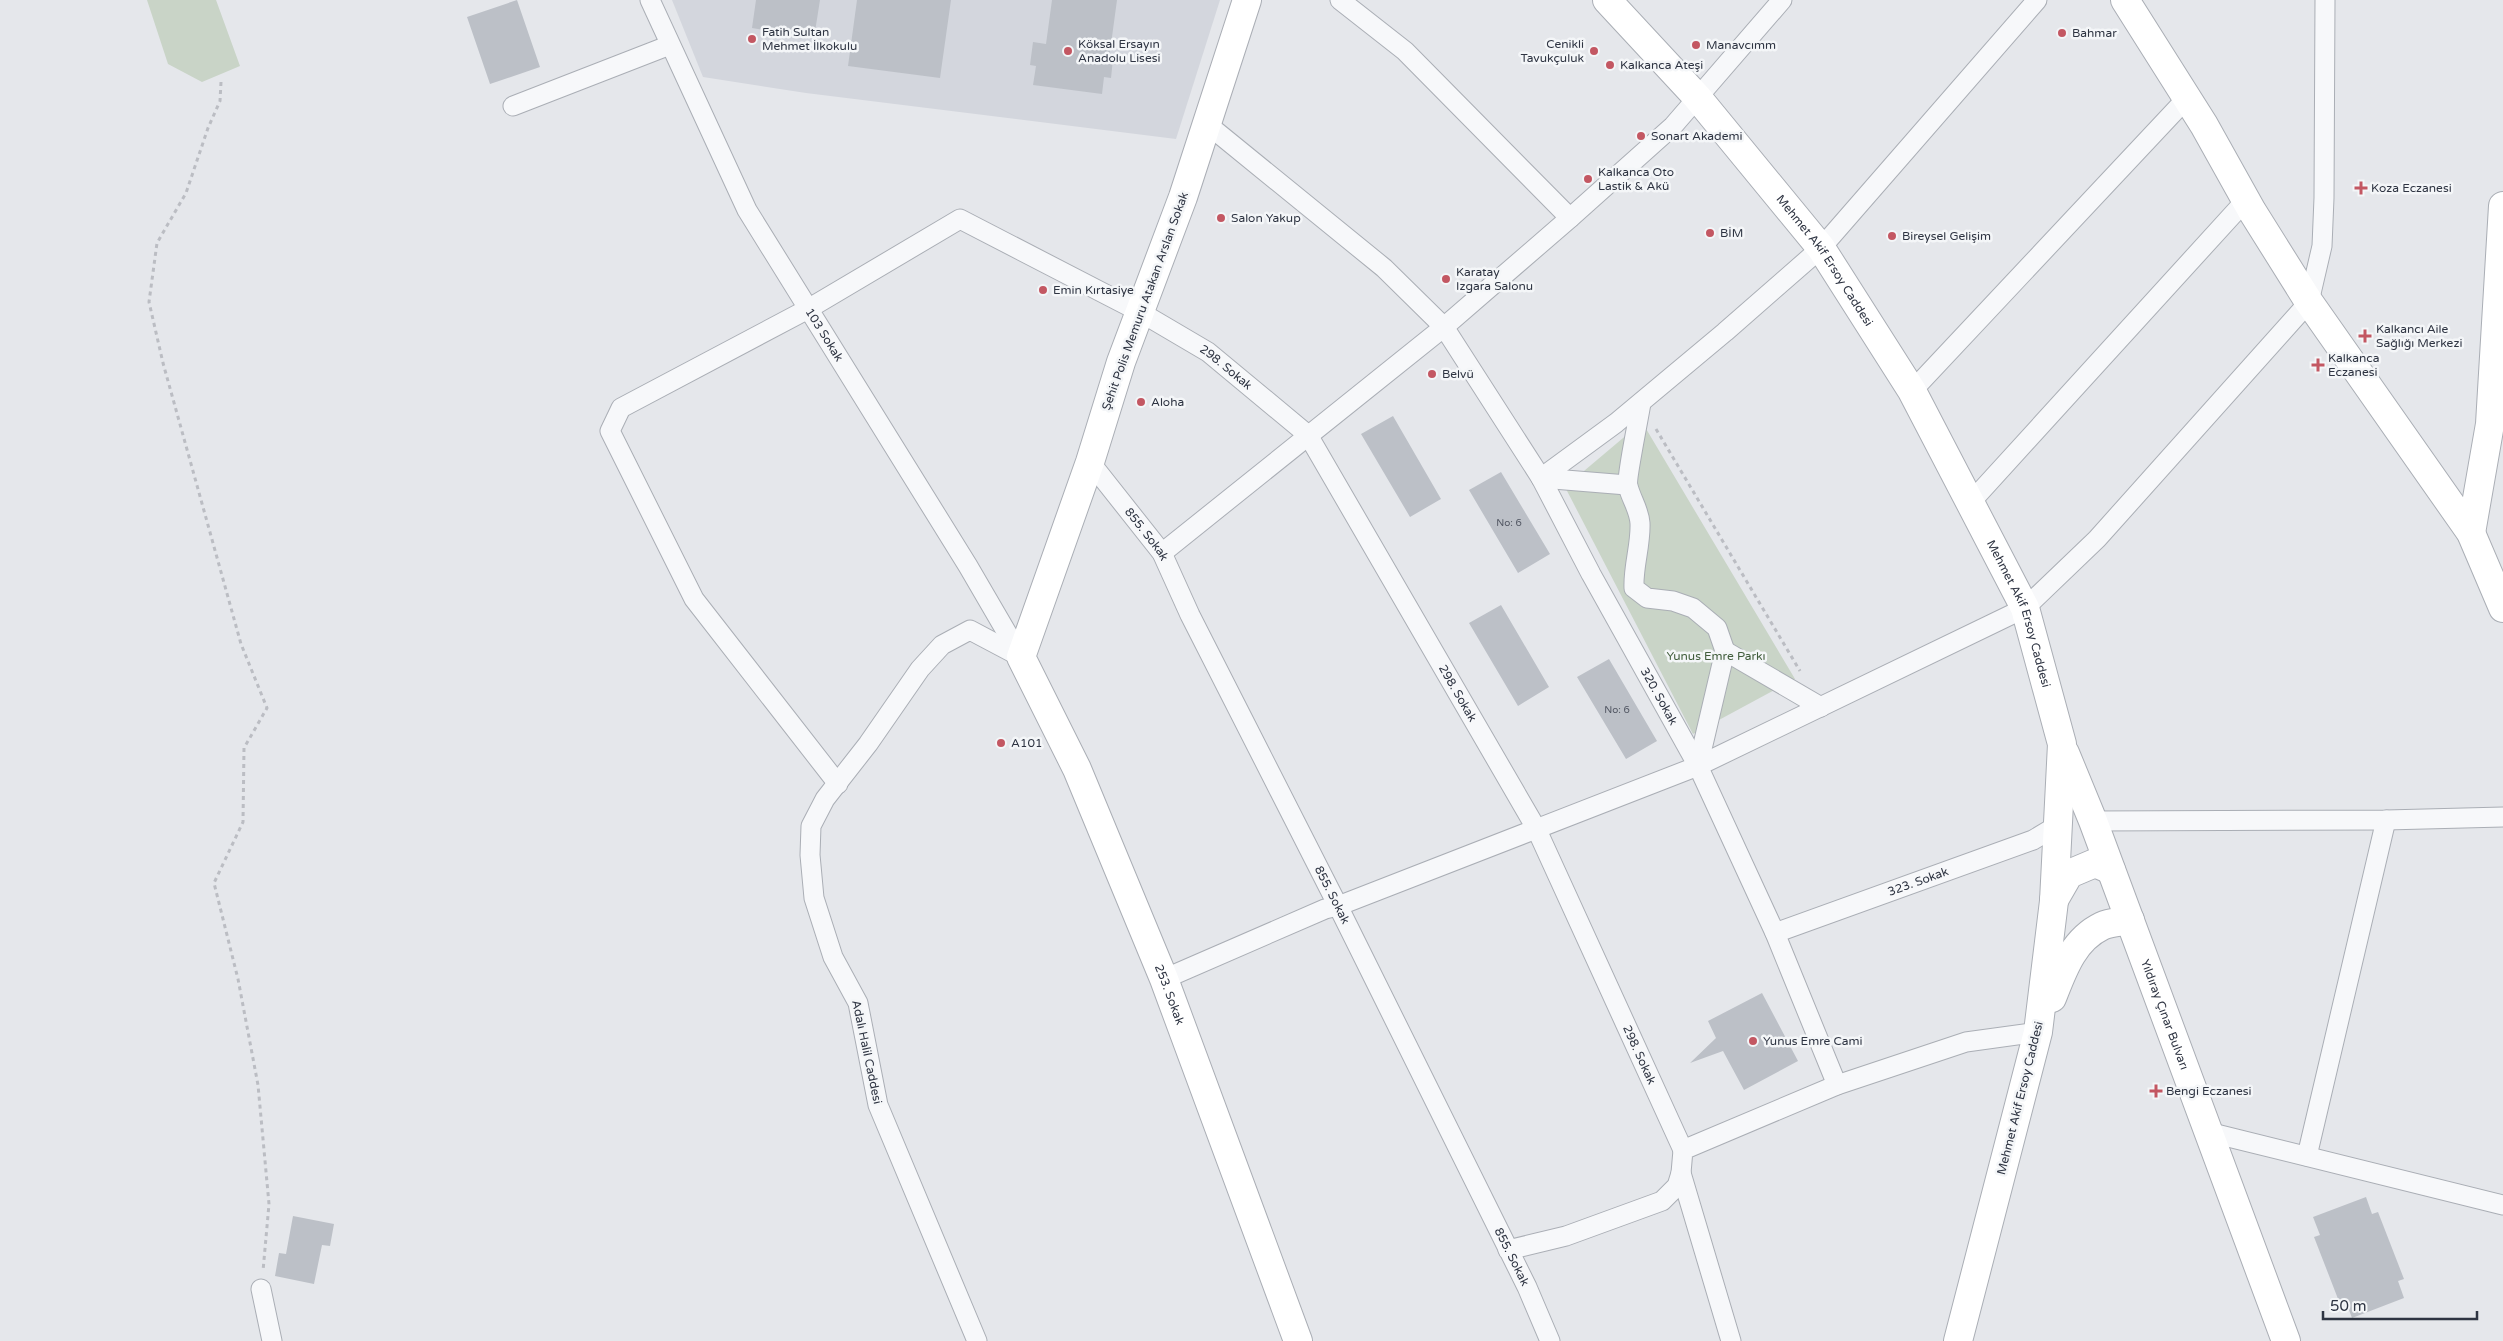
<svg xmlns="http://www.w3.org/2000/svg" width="2503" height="1341" font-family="'Varela Round',sans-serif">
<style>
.built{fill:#d3d6dd}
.green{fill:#c9d4c7}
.building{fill:#bcc0c7}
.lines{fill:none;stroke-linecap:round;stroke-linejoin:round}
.street-casing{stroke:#aaaeb5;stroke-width:21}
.secondary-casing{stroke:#aaaeb5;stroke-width:30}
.path{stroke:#bbbdc3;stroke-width:3;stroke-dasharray:4 4;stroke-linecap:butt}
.street{stroke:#f7f8fa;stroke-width:19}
.secondary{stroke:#fff;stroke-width:28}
.poi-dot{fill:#c35762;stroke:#f4f6f8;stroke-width:2}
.labels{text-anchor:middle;stroke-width:5;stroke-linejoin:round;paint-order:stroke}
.number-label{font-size:10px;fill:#525763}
.poi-label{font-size:12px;fill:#2e3442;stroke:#f4f6f8;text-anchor:start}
.street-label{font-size:12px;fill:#2e3442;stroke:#f4f6f8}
.park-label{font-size:12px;fill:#415d3c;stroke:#f4f6f8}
</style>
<rect width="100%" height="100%" fill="#e5e7eb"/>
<path class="built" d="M672,0H1220L1176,139L806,93L703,77Z"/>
<path class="green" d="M147,0H216L240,66L202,82L168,64Z
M1642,422L1795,679L1693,734L1565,487Z"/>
<path class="building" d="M517,0L540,67L490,84L467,17Z
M756,0H820L814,38L752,28Z
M857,0H951L940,78L848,66Z
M1052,0H1117L1109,59H1113L1111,78L1104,77L1102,94L1033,85L1036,66L1030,65L1033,42L1046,44Z
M1393,416L1441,499L1410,517L1361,434Z
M1501,472L1550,554L1518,573L1469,490Z
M1501,605L1549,687L1518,706L1469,623Z
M1609,659L1657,741L1626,759L1577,677Z
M1762,993L1798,1061L1744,1090L1723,1051L1690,1063L1716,1038L1708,1021Z
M2366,1197L2372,1214L2378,1212L2404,1279L2398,1281L2404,1298L2352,1318L2346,1302L2340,1304L2314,1237L2320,1235L2313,1217Z
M293,1216L334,1224L330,1246L322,1245L314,1284L275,1276L279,1253L286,1254Z"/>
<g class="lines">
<g class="street-casing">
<g id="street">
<path id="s1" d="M650,0L747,210L968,566L1021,657"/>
<path d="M1340,0L1405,51L1570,218"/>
<path d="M513,106L670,45"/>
<path id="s2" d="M1207,124L1384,268L1444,327L1541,478L1591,574L1698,766L1775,933L1837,1085"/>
<path d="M1912,391L2187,98"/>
<path d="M1641,403C1639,416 1626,479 1628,486C1631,499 1639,509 1640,523C1641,545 1633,566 1634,588L1647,598L1673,601L1693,608L1717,628L1725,651L1698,766"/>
<path id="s3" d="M1090,462L1162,553L1190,615L1338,906L1527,1287L1550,1341"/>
<path d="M1541,478L1616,423L1725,332L1821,248L2037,0"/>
<path d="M1541,478L1627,485"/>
<path d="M1970,503L2246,200"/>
<path d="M1162,553L1444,327L1570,218L1673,126L1782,0"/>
<path d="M1725,651L1821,707"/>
<path id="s4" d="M838,784L694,599L610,431L621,408L808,309L960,219L1140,312L1208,352L1308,435L1536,828L1683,1150"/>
<path d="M2093,821L2386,820L2503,817"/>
<path id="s5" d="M1775,933L2033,840L2058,825"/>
<path d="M1164,979L1325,909L1338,906L1698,766L2025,608L2097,539L2309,302L2322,246L2324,198L2325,0"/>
<path d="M2208,1132L2503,1205"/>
<path d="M2307,1156L2386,820"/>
<path d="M1681,1173L1731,1341"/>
<path d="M1508,1250L1566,1236L1662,1201L1677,1186L1681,1173L1683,1150L1837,1085L1966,1042L2038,1032"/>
<path d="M261,1289L272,1341"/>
<path d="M977,1341L878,1105L858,1003L833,957L814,898L810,855L811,826L825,799L868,744L920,669L942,645L970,630L1021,657"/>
</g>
</g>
<g class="secondary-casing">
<g id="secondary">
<path id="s6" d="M1247,0L1183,197L1121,362L1090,462L1021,657L1077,769L1164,979L1298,1341"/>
<path id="s7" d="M1607,0L1697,97L1821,248L1912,391L2025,608L2062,744L2054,901L2038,1032L1958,1341"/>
<path d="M2125,0L2204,125L2252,211L2309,302L2471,533L2503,608"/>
<path d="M2471,533L2490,424L2503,206"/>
<path id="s8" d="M2065,753L2093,821L2286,1341"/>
<path d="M2054,900L2069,874L2095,863L2111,870"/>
<path d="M2052,998C2063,970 2073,940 2102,926C2110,922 2121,922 2130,920"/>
</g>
</g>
<path class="path" d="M221,82L220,101L208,128L186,193L157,243L149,302L163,363L241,644L267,708L244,748L243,822L214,883L238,979L258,1085L269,1204L263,1271
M1656,429L1800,671"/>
<use href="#street" class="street"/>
<use href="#secondary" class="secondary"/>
</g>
<g class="poi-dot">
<circle cx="2062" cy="33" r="5"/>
<circle cx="752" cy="39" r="5"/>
<circle cx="1696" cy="45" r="5"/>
<circle cx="1068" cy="51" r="5"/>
<circle cx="1594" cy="51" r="5"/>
<circle cx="1610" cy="65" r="5"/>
<circle cx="1641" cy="136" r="5"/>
<circle cx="1588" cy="179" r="5"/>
<path d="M2358.5 180.5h5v5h5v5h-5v5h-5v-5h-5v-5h5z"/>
<circle cx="1221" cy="218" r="5"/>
<circle cx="1710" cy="233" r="5"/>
<circle cx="1892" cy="236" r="5"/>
<circle cx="1446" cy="279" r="5"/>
<circle cx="1043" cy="290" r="5"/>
<path d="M2362.5 328.5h5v5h5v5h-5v5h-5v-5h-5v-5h5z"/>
<path d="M2315.5 357.5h5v5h5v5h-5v5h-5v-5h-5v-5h5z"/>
<circle cx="1432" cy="374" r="5"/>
<circle cx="1141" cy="402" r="5"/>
<circle cx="1001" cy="743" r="5"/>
<circle cx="1753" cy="1041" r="5"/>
<path d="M2153.5 1083.5h5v5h5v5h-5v5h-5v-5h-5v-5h5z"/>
</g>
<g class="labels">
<g class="number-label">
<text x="1509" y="526">No: 6</text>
<text x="1617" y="713">No: 6</text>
</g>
<g class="poi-label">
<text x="762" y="36">Fatih Sultan<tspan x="762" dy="14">Mehmet İlkokulu</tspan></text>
<text x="2072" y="37">Bahmar</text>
<text x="1078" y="48">Köksal Ersayın<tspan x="1078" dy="14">Anadolu Lisesi</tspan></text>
<text x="1584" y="48" text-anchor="end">Cenikli<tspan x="1584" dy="14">Tavukçuluk</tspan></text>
<text x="1706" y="49">Manavcımm</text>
<text x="1620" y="69">Kalkanca Ateşi</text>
<text x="1651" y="140">Sonart Akademi</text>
<text x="1598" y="176">Kalkanca Oto<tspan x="1598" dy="14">Lastik &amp; Akü</tspan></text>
<text x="2371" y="192">Koza Eczanesi</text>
<text x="1231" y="222">Salon Yakup</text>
<text x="1720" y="237">BİM</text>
<text x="1902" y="240">Bireysel Gelişim</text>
<text x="1456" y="276">Karatay<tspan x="1456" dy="14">Izgara Salonu</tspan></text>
<text x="1053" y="294">Emin Kırtasiye</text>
<text x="2376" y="333">Kalkancı Aile<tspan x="2376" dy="14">Sağlığı Merkezi</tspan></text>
<text x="2328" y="362">Kalkanca<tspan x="2328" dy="14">Eczanesi</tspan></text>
<text x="1442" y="378">Belvü</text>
<text x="1151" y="406">Aloha</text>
<text x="1011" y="747">A101</text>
<text x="1763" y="1045">Yunus Emre Cami</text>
<text x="2166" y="1095">Bengi Eczanesi</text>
</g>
<g class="street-label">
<text dy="4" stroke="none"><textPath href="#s7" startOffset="340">Mehmet Akif Ersoy Caddesi</textPath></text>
<text transform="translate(1145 301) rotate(-70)" y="4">Şehit Polis Memuru Atakan Arslan Sokak</text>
<text dy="4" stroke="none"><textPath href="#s1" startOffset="378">103 Sokak</textPath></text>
<text dy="4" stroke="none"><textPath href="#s4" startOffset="1141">298. Sokak</textPath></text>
<text dy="4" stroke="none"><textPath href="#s3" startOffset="92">855. Sokak</textPath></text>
<text dy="4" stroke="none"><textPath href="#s7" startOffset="745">Mehmet Akif Ersoy Caddesi</textPath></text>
<text dy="4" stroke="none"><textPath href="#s4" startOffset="1546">298. Sokak</textPath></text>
<text dy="4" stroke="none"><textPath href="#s2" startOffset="740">320. Sokak</textPath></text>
<text dy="4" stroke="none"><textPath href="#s5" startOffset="152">323. Sokak</textPath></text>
<text dy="4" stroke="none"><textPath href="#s3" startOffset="498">855. Sokak</textPath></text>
<text dy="4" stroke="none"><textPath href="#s6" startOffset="1064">253. Sokak</textPath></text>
<text dy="4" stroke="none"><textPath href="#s8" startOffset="280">Yıldıray Çınar Bulvarı</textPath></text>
<text transform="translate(867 1052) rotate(78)" y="4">Adalı Halil Caddesi</text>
<text dy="4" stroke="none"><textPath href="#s4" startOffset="1951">298. Sokak</textPath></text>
<text transform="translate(2020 1098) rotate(-76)" y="4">Mehmet Akif Ersoy Caddesi</text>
<text dy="4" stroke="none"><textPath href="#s3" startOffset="902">855. Sokak</textPath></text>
</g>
<g class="park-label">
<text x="1716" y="660">Yunus Emre Parkı</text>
</g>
</g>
<path d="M2323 1311v8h154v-8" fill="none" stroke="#2e3442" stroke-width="2.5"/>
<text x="2330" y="1311" font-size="15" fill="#2e3442" stroke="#f4f6f8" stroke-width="4" paint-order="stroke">50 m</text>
</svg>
